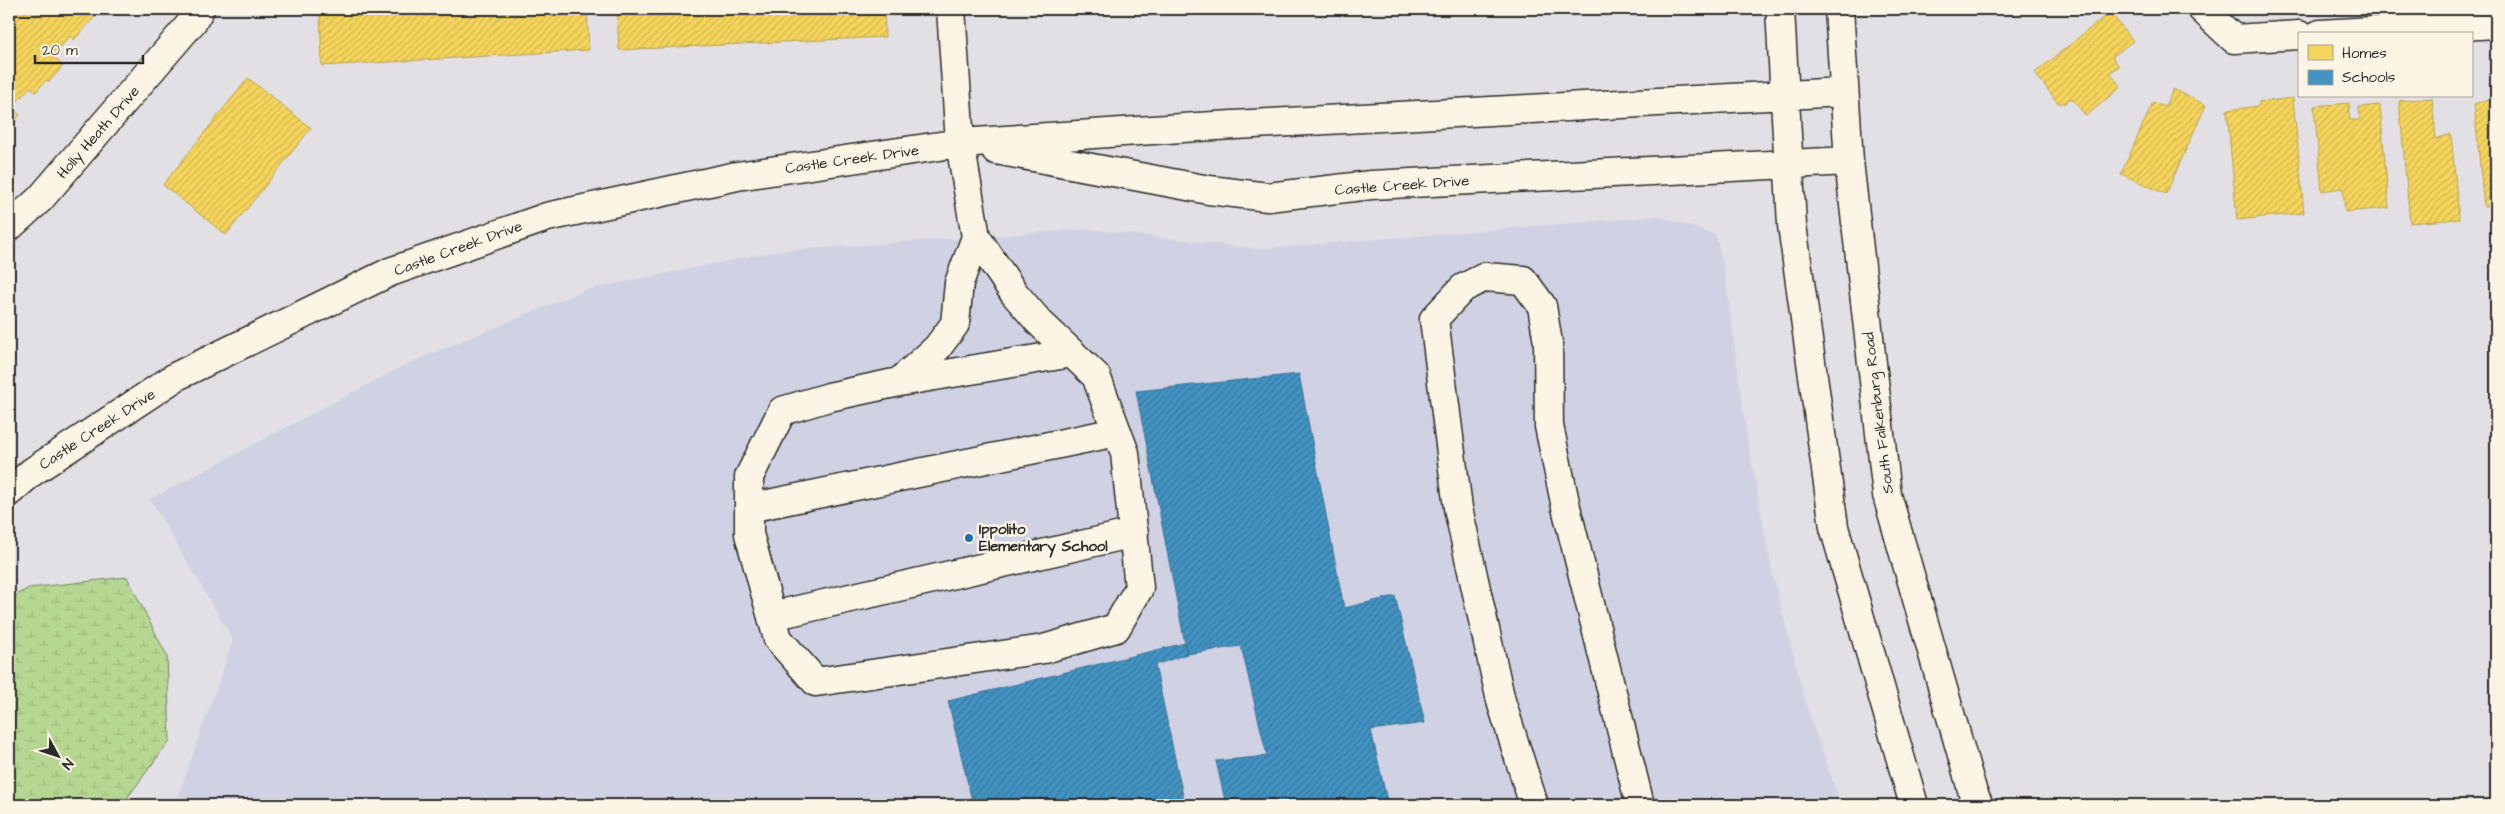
<svg xmlns="http://www.w3.org/2000/svg" width="2505" height="814" font-family="'Architects Daughter',sans-serif">
<style>
.built{fill:#d0d2e3}
.wetland{fill:url(#wetland-marsh);stroke:#70815e}
.homes{fill:url(#homes-hatch);stroke:#b9a24d}
.schools{fill:url(#schools-hatch);stroke:#3c7495}
.lines{fill:none;stroke-linecap:round;stroke-linejoin:round}
.minor-casing{stroke:#2b2b2b;stroke-width:31}
.minor{stroke:#fcf5e5;stroke-width:28}
.poi-dot{fill:#1f6fb2;stroke:#fcf5e5;stroke-width:2}
.labels{text-anchor:middle;stroke-width:5;stroke-linejoin:round;paint-order:stroke}
.street-label{font-size:15px;fill:#2b2b2b;stroke:#fcf5e5}
.poi-label{font-size:15px;font-weight:bold;fill:#2b2b2b;stroke:#fcf5e5;text-anchor:start}
</style>
<defs>
<pattern id="wetland-marsh" width="20" height="14" patternUnits="userSpaceOnUse" patternTransform="scale(1.25)"><rect width="20" height="14" fill="#b6d791"/><path d="M1 5h8M5 5V1M11 12h8M15 12V8" fill="none" stroke="#9db97d"/></pattern>
<pattern id="homes-hatch" width="6" height="6" patternUnits="userSpaceOnUse" patternTransform="scale(1.25)"><rect width="6" height="6" fill="#f6d55c"/><path d="M-1 1l2-2M0 6l6-6M5 7l2-2" fill="none" stroke="#d3b750"/></pattern>
<pattern id="schools-hatch" width="6" height="6" patternUnits="userSpaceOnUse" patternTransform="scale(1.25)"><rect width="6" height="6" fill="#4393c3"/><path d="M-1 1l2-2M0 6l6-6M5 7l2-2" fill="none" stroke="#38789f"/></pattern>
</defs>
<rect width="100%" height="100%" fill="#e2e0e4"/>
<filter id="ink" filterUnits="userSpaceOnUse"><feTurbulence type="fractalNoise" baseFrequency=".02" numOctaves="2"/><feDisplacementMap in="SourceGraphic" scale="10" xChannelSelector="R" yChannelSelector="G"/><feConvolveMatrix kernelMatrix="1 2 1 2 8 2 1 2 1" color-interpolation-filters="sRGB"/></filter>
<g filter="url(#ink)">
<path class="built" d="M1659,216L1716,235L1725,274L1747,437L1773,576L1807,707L1841,805H175L233,640L150,499L407,364L585,290L778,251L1088,229L1258,249Z"/>
<path class="wetland" d="M127,577L167,656L170,740L122,805H9V599L29,588Z"/>
<path class="homes" d="M9,9H98L100,11L74,40L70,36L53,56L63,66L49,82L46,80L36,92L30,87L11,108L20,115L9,128Z
M320,9H587L589,50L322,66Z
M617,9H884L885,37L619,50Z
M2110,12L2133,41L2112,57L2119,66L2110,73L2121,87L2086,116L2071,98L2065,103H2058L2035,73Z
M248,78L311,128L226,235L163,185Z
M2173,89L2206,105L2166,194L2121,174L2153,102L2165,107Z
M2293,98L2304,213L2237,220L2227,110L2259,106V102Z
M2432,98L2436,139L2451,134L2459,219L2410,223L2399,101Z
M2489,99L2496,102V206L2484,207L2474,104Z
M2349,103L2350,120H2360L2359,107L2380,105L2389,208L2345,212L2343,188L2322,191L2314,106Z"/>
<path class="schools" d="M1299,374L1344,608L1395,596L1425,723L1371,730L1388,805H1226L1216,761L1267,756L1241,646L1187,654L1136,391Z
M1185,643L1187,654L1155,665L1185,805H973L948,701Z"/>
<g class="lines">
<g class="minor-casing">
<path id="minor" d="M951,9L960,143L976,237L1014,293L1039,322L1096,376L1125,453L1139,588L1116,628L1044,649L816,682L778,639L749,534V477L782,411L829,397L899,382L937,348L955,324L959,283L976,237
M1780,9L1792,225L1834,527L1914,805
M1839,9L1849,161L1887,495L1973,793L1979,805
M2202,9L2234,39L2299,35
M2320,34L2496,24
M996,150L1209,190L1268,197L1371,185L1849,161
M9,227L40,199L193,21L200,9
M899,382L1072,353
M9,492L32,472L177,376L390,272L547,217L737,176L960,143L1197,127L1843,92
M749,508L1117,432
M772,616L1134,533
M1534,805L1501,701L1458,508L1434,319L1463,288L1485,277L1523,280L1542,306L1548,343L1549,426L1566,507L1640,805"/>
</g>
<use href="#minor" class="minor"/>
</g>
</g>
<circle class="poi-dot" cx="969" cy="538" r="5"/>
<g class="labels">
<g class="street-label">
<text transform="translate(98 132) rotate(-49)" y="5">Holly Heath Drive</text>
<text transform="translate(852 159) rotate(-8)" y="5">Castle Creek Drive</text>
<text transform="translate(1402 185) rotate(-4)" y="5">Castle Creek Drive</text>
<text transform="translate(458 248) rotate(-20)" y="5">Castle Creek Drive</text>
<text transform="translate(1878 413) rotate(-97)" y="5">South Falkenburg Road</text>
<text transform="translate(97 429) rotate(-33)" y="5">Castle Creek Drive</text>
</g>
<g class="poi-label">
<text x="979" y="534">Ippolito<tspan x="979" dy="17">Elementary School</tspan></text>
</g>
</g>
<rect width="2505" height="814" fill="none" stroke="#fcf5e5" stroke-width="30"/>
<rect x="15" y="15" width="2475" height="784" fill="none" stroke="#2b2b2b" stroke-width="2" filter="url(#ink)"/>
<rect x="2298" y="32" width="175" height="65" fill="#fcf5e5" stroke="#a8a49b"/>
<rect x="2308" y="45" width="25" height="15" fill="#f6d55c" stroke="#a8a49b"/>
<text x="2342" y="58" font-size="15" fill="#2b2b2b">Homes</text>
<rect x="2308" y="70" width="25" height="15" fill="#4393c3" stroke="#a8a49b"/>
<text x="2342" y="82" font-size="15" fill="#2b2b2b">Schools</text>
<g transform="translate(58 756) rotate(130)" stroke="#fcf5e5" stroke-width="4" paint-order="stroke">
<path d="M0-4L9 19L0 12L-9 19Z" fill="#2b2b2b"/>
<text y="-8" font-size="14" font-weight="bold" text-anchor="middle" fill="#2b2b2b">N</text>
</g>
<path d="M35 55v8h108v-8" fill="none" stroke="#2b2b2b" stroke-width="2.5"/>
<text x="42" y="55" font-size="15" fill="#2b2b2b" stroke="#fcf5e5" stroke-width="4" paint-order="stroke">20 m</text>
</svg>
